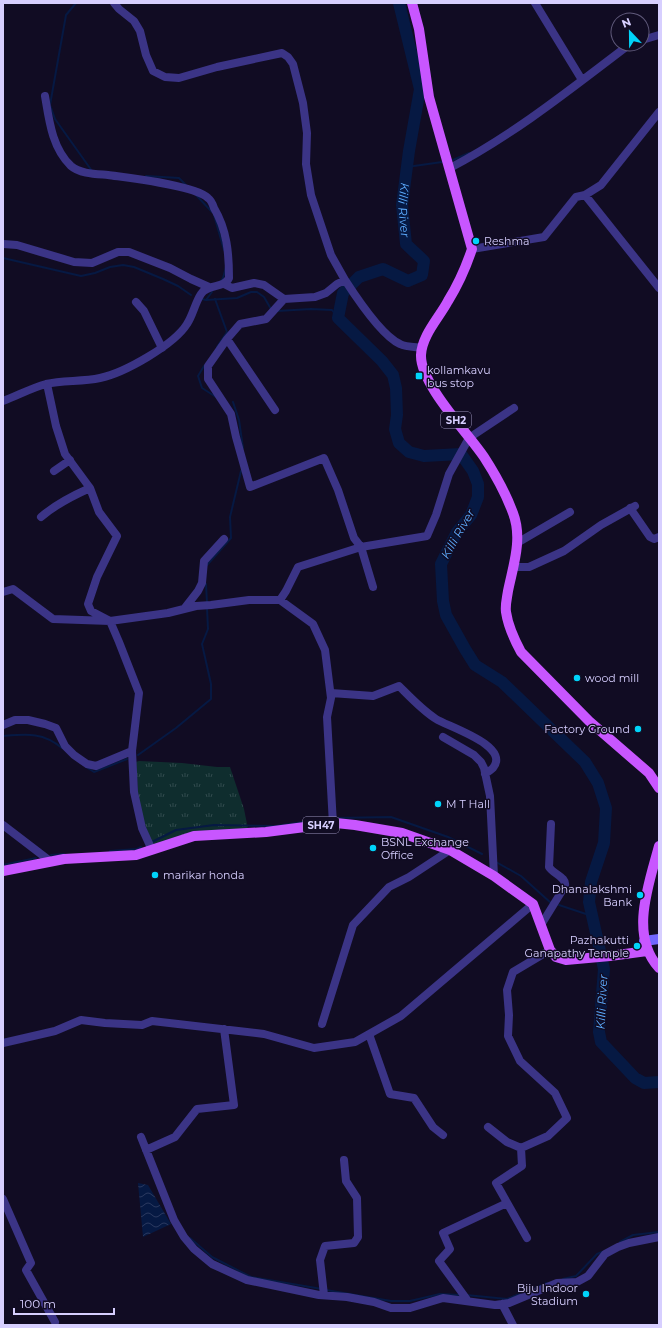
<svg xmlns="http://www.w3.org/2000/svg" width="662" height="1328" font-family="Montserrat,sans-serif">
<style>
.grass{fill:url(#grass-tufts)}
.water{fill:url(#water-waves)}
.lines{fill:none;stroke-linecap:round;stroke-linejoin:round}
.stream{stroke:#061943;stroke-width:2}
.river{stroke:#061943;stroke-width:12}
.minor{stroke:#3b3486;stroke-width:8}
.secondary{stroke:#7166ff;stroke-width:10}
.primary{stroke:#c856ff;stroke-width:10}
.poi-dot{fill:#00d4fa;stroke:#110c23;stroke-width:1.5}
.labels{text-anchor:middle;stroke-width:3;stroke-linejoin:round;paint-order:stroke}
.shield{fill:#110c23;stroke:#9c94bd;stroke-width:1}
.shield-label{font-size:10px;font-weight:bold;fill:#d7cfff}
.poi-label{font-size:11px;fill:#d7cfff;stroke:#110c23;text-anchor:start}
.water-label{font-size:12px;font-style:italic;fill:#5dacff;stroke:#110c23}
</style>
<defs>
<pattern id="grass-tufts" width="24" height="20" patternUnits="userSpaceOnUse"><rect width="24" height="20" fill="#0f2d2e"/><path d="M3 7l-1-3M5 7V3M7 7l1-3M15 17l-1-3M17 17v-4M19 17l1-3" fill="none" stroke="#314a4d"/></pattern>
<pattern id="water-waves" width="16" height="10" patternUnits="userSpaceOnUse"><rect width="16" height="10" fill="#061943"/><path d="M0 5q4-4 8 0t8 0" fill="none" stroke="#2a395f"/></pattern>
</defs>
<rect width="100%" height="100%" fill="#110c23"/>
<path class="grass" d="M139,761L182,763L217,767H230L244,809L248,829L207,837L154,850L139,808L136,762Z"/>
<path class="water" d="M138,1183L148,1185L171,1224L143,1237Z"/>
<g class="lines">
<path class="stream" d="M76,3L66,15L50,105L55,119L92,171
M453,160L469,153
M407,167L442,162
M146,176L179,178L186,185
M196,195L212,212
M214,215L224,250
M3,258L81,276L95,273L110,267L123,265L134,267L163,279L178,286L191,295
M221,281L223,278L226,267
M202,299L206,300L237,298L251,292H257L264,297L271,309
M215,299L227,332L217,347
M206,300L212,292
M277,311L311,309L332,310L338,318
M204,366L198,376L202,388L216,397
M233,402L239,420L243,448
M207,565L231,538L230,517L241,471
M206,584L207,603
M3,736C27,734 43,732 62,748
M138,755L176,728L211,699V684L202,644L208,629L207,608
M86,767L94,772L127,759
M335,818L391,817L448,837L482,854
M152,842L176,830L214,825L276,826L330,818
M110,851L137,849L141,847
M51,855L64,854
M496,862L521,876L551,903
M3,865L36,858
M559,905L592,916
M190,1238L212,1257L251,1277L322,1289
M620,1242L633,1235L659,1232
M563,1279L576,1276L597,1254L602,1252
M326,1290L391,1301H410L440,1294L460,1295
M466,1295L507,1299L547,1283"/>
<path class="river" id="s1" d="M399,3L420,89L409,151L402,205L406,244L424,261L422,275L408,281L383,269L359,277L343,293L338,318L382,361L393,375L396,388L397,415L395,429L399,443L409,452L424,456L461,454L473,471L478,484V497L471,515L457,532L441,564L443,601L446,615L465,649L475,665L502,682L585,762L598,783L606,808L604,843L591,882L589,902L604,969L599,1032L601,1042L635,1078L644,1083L659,1082"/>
<path class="minor" d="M114,3L119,9L134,21L140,31L146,55L153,71L165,77L179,78L217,67L282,53L288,57L293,64L303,103L307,133L306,164L311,195L331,255L345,280
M535,3L582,80
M642,40L659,35
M450,168C515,134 572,88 630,44
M585,195L601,185L659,112
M3,244L17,245L74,262L92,263L118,252H129L170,268L191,279L209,287
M472,249L544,237L576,197L585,195L659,288
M224,284L232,288L254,283L264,285L284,299L315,297L326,293L337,284L345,280C356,297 382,336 400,344C406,347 415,347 422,348
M284,299L266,319L240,324L227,339L208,366V379L231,414L236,437L250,487L324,458L338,490L354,538L361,547L373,587
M136,302L144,311L162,348
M227,339L275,410
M3,401C17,396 31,388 46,384C63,380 82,382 100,378C124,373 174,345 187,324C193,315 195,303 201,294C208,283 224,289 229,278C229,253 227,230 214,208C213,205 211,200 208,198C194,185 129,178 108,175C97,174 80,174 71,166C52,148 49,120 45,96
M54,471L70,460
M90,488L99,512L117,536L97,577L88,604L91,611L110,621L119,642L139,693L132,751L134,792L142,828L152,850
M630,508L650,537L654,539L659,537
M41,517C56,504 72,496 90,488L65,454L56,426L47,384
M517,543L570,512
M513,567H529L564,551L601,525L635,506
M3,592L13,589L53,619L110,621L168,613L196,606L211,605L249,600H280L313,624L325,650L331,698L327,717L333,824
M280,600L286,591L298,567L361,547L427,536L436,515L449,474L469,438L514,408
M184,609L198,591L202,583L204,561L224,539
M331,693L373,696L399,686C411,698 422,710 436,719C449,727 511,746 493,768C491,770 488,772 485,774
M3,725L15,720H28L45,724L56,728L65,746L74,755L87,764L96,766L132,751
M443,737L474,755L481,762L484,768L490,796L494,876
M3,825L50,861
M541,925L565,886C567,877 553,874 549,867L551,824
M322,1024L353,925L389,887L409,877L450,850
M369,1034L390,1094L414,1098L433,1127L443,1135
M3,1043L55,1031L81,1020L105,1023L142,1025L152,1021L264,1034L314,1048L355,1042L401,1016L533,904
M488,1127L507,1142L521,1148
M141,1137L174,1220L184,1237L194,1249L212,1264L247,1280L319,1295L347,1297L374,1302L391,1308H410L443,1298L495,1305L509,1303L557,1283L577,1282L588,1276L605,1254L618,1247L629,1243L659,1237
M146,1150L175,1137L197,1109L234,1105L224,1029
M3,1199L31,1263L26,1270L55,1322
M527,1238L496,1183L522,1166L521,1148L548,1136L567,1118L555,1093L520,1061L508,1036L509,1015L507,990L513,972L550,950
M324,1295L320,1260L325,1246L354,1243L358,1237L357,1198L346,1181L344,1160
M468,1301L439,1261L450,1249L443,1233L507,1203
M502,1304L513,1325"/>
<path class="secondary" d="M644,941L659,939"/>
<path class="primary" d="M412,3L419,29L429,97L472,249C466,267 458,285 448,301C439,318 422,335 421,355C420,384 468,433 484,457C495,474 506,494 513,513C523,539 513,566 508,591C507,598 505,605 506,612C508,626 514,639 521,652L589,721L649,773L659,788
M659,846C649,884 629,935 659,968
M3,871L64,859L136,855L194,836L266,832L336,823L355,825L402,833L450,850L494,876L533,904L550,950L556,957L566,960L610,956L647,951"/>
</g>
<g class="poi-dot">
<circle cx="476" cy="241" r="4"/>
<rect x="415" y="372" width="8" height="8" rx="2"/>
<circle cx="577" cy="678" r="4"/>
<circle cx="638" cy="729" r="4"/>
<circle cx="438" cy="804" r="4"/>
<circle cx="373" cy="848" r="4"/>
<circle cx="155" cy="875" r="4"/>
<circle cx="640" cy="895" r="4"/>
<circle cx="637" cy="946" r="4"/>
<circle cx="586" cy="1294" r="4"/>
</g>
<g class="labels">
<g class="shield">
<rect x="441" y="412" width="30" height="16" rx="3"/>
<rect x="303" y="817" width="36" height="16" rx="3"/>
</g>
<g class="shield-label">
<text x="456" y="424">SH2</text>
<text x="321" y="829">SH47</text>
</g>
<g class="poi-label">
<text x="484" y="245">Reshma</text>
<text x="427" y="374">kollamkavu<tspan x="427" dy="13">bus stop</tspan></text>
<text x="585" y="682">wood mill</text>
<text x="630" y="733" text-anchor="end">Factory Ground</text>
<text x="446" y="808">M T Hall</text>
<text x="381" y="846">BSNL Exchange<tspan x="381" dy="13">Office</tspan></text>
<text x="163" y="879">marikar honda</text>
<text x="632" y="893" text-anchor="end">Dhanalakshmi<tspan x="632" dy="13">Bank</tspan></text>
<text x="629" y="944" text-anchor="end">Pazhakutti<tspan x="629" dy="13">Ganapathy Temple</tspan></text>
<text x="578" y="1292" text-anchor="end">Biju Indoor<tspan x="578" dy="13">Stadium</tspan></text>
</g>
<g class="water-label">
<text dy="4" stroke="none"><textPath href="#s1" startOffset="211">Killi River</textPath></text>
<text transform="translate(458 534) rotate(-60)" y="4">Killi River</text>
<text transform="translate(602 1002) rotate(-87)" y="4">Killi River</text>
</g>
</g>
<rect width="662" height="1328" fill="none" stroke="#d7cfff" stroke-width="8"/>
<g transform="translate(630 32) rotate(338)"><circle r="19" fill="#110c23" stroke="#605a7b"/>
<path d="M0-3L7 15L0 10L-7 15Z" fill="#00d4fa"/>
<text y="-6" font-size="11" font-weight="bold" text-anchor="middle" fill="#d7cfff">N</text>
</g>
<path d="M14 1308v6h100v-6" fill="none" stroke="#d7cfff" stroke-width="2"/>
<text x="20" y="1308" font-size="12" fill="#d7cfff" stroke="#110c23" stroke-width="3" paint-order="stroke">100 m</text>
</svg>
